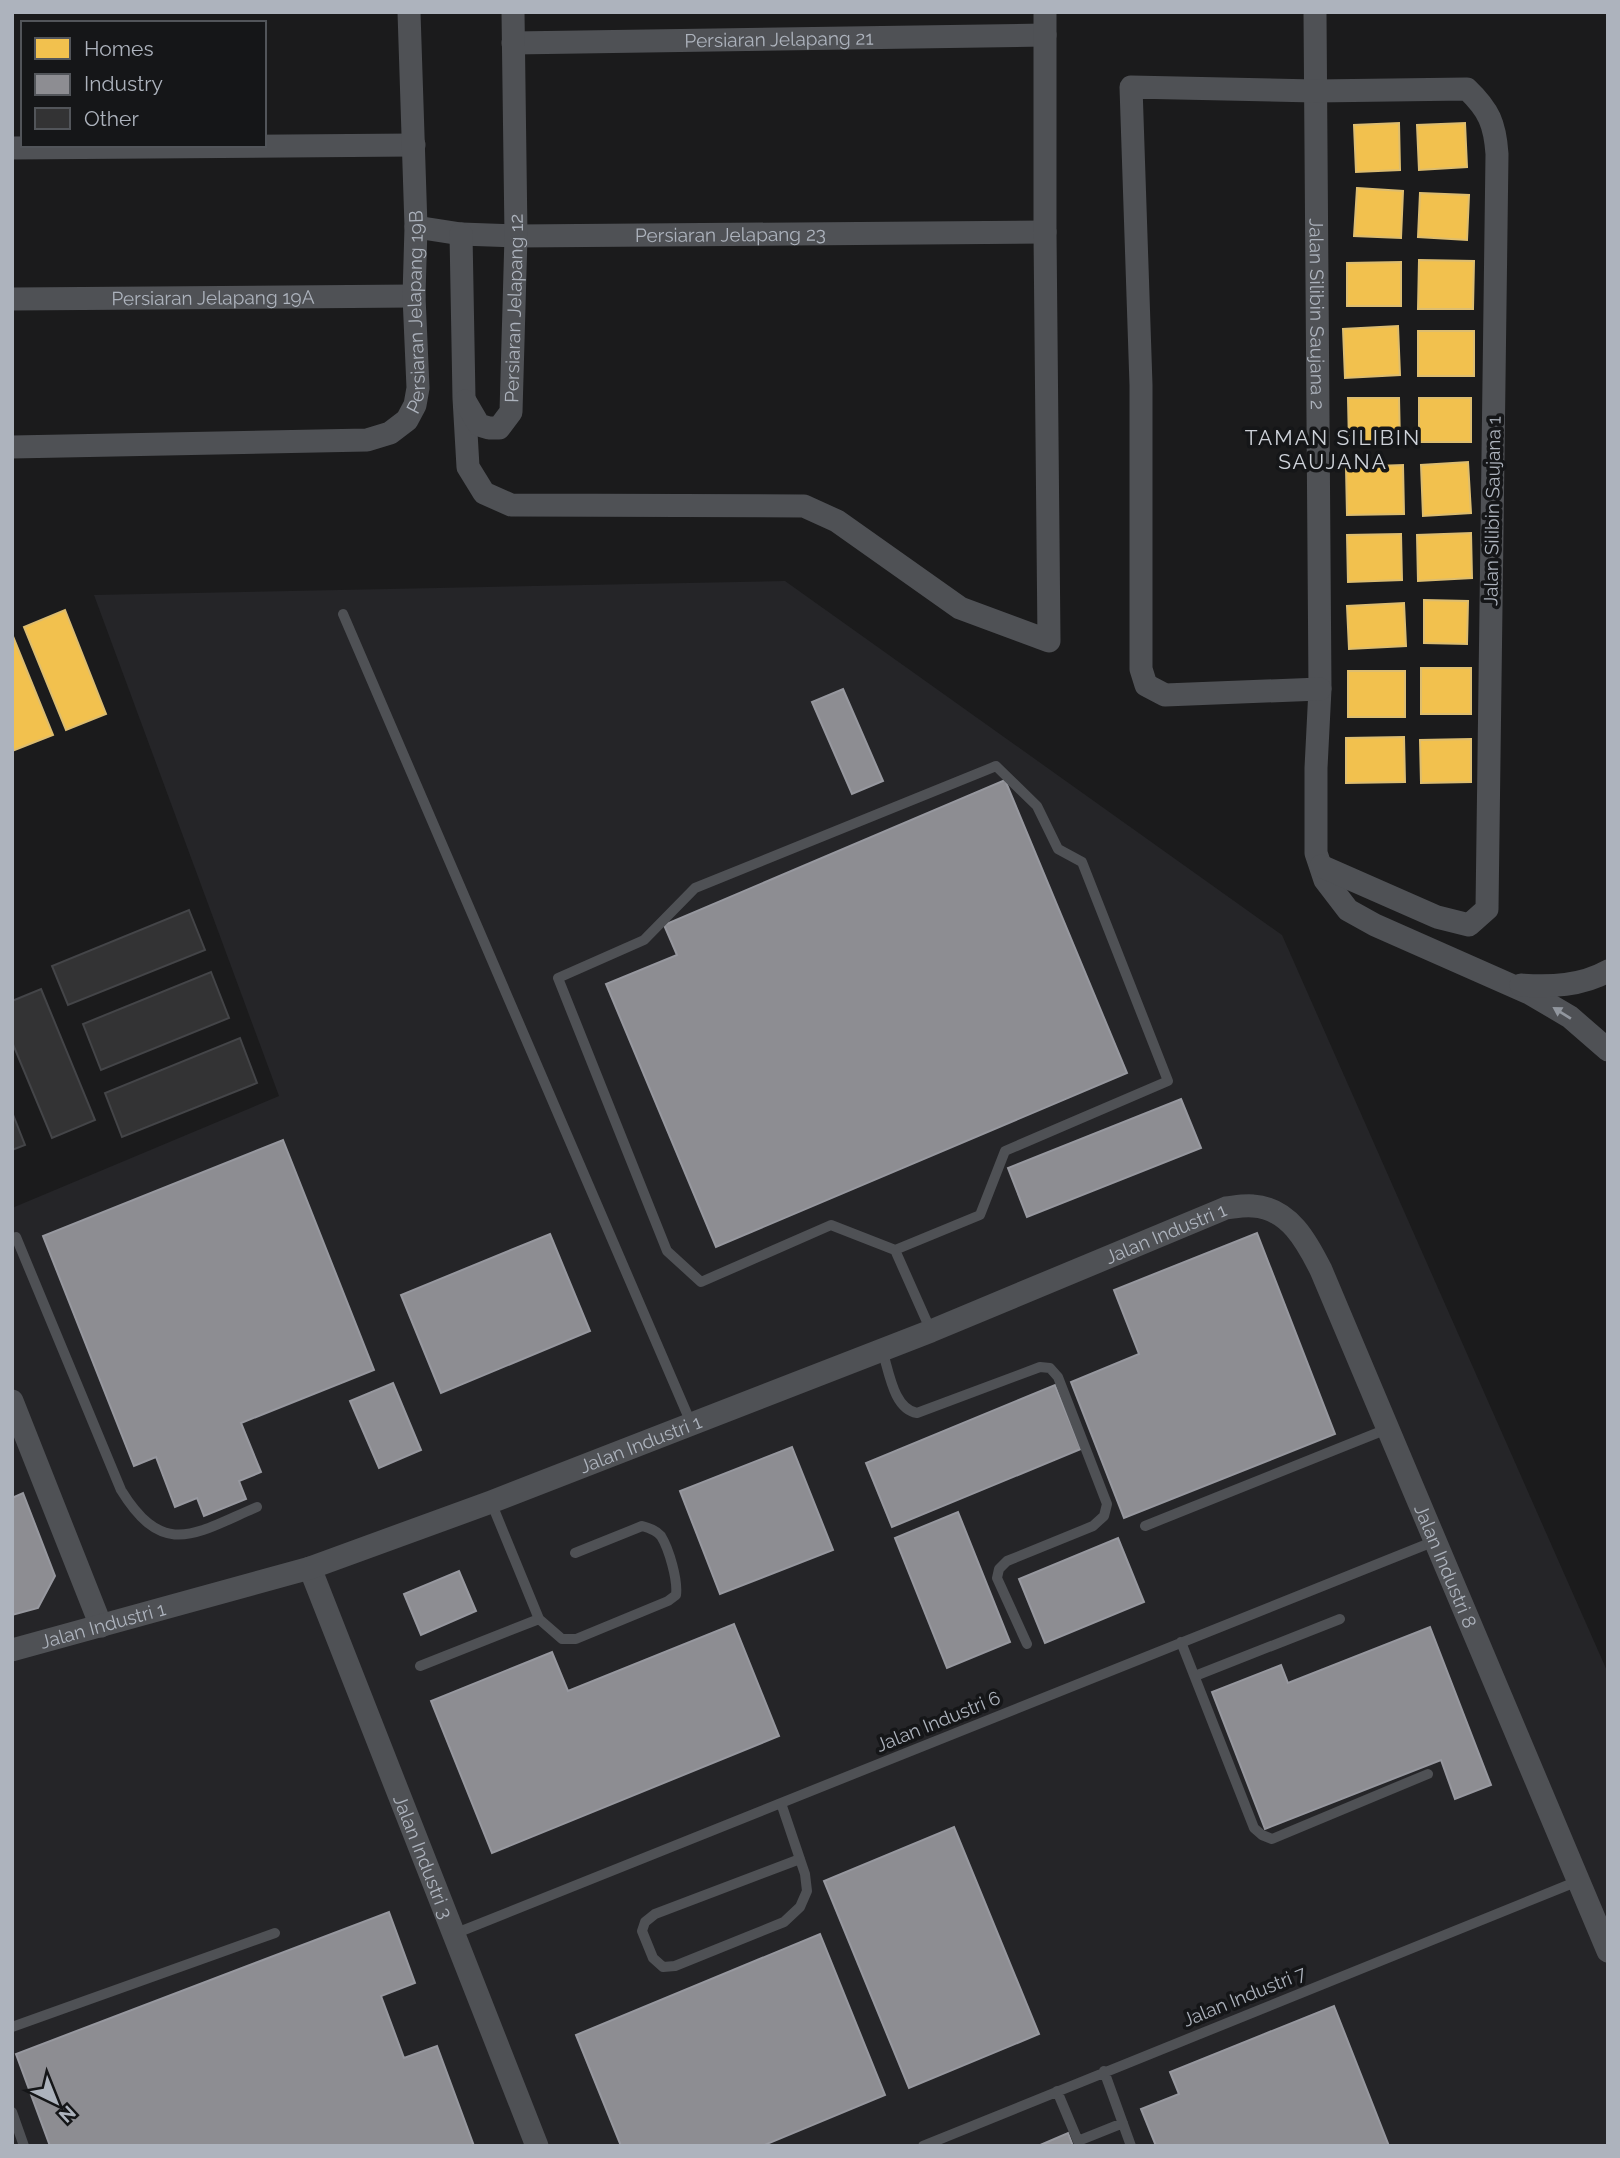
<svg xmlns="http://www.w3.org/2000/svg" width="1620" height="2158" font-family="Raleway,sans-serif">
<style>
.built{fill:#252528}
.homes{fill:#f2c14e;stroke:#ddbd6f;stroke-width:2}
.industry{fill:#8d8d92;stroke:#97989f;stroke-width:2}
.building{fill:#333334;stroke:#444548;stroke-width:2}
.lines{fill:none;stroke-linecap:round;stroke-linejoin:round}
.lane{stroke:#4f5155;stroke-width:10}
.street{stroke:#4f5155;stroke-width:23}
.oneway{fill:#91969e}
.labels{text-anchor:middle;stroke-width:7;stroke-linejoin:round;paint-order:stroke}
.street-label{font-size:19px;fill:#adb3bd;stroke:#151618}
.neighbourhood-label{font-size:21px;letter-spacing:2px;fill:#ced2d9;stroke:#151618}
</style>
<rect width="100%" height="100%" fill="#1b1b1c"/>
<path class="built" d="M785,581L1282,935L1608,1673V2146H12V1208L279,1096L94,595Z"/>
<path class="homes" d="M1399,123L1400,170L1356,172L1354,125Z
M1465,123L1467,167L1419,170L1417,125Z
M1357,188L1403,191L1401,238L1354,236Z
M1420,193L1469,195L1467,240L1418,237Z
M1419,260L1474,261L1473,309H1418Z
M1401,262V306H1347V263Z
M1398,326L1400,375L1345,378L1343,329Z
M1418,331H1474V376H1418Z
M1348,398H1399L1400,443L1349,444Z
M1419,398H1471V442H1419Z
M1468,462L1471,513L1423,516L1421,465Z
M1403,465L1404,514L1347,515L1346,467Z
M1471,533L1472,578L1418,581L1417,535Z
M1401,534L1402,580L1348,582L1347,535Z
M1424,600L1468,601L1467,644L1424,643Z
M1404,603L1406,646L1349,649L1347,606Z
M65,610L106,714L66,730L24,627Z
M12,634L53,735L12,751Z
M1421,668H1471V714H1421Z
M1348,671H1405V717H1348Z
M1404,737L1405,782L1346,783V738Z
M1471,739V782L1421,783L1420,740Z"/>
<path class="industry" d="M843,689L883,781L852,794L812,702Z
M1005,780L1127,1073L716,1247L606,984L677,955L664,925Z
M1181,1099L1201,1148L1027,1217L1008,1168Z
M283,1140L374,1370L241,1423L261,1472L239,1481L246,1499L204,1516L197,1498L175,1507L156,1457L134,1466L43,1236Z
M1257,1233L1335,1434L1124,1518L1071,1382L1139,1354L1114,1290Z
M550,1234L590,1331L441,1393L401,1295Z
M393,1383L421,1450L379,1468L350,1401Z
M1055,1385L1081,1449L892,1527L866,1463Z
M792,1447L833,1550L720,1594L680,1491Z
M23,1493L55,1576L38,1608L12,1615V1498Z
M958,1512L1010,1642L947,1668L895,1538Z
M1118,1538L1144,1602L1045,1643L1019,1579Z
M459,1571L476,1611L421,1635L404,1594Z
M734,1624L779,1736L492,1853L431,1701L552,1652L568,1691Z
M1430,1627L1491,1785L1455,1799L1441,1760L1265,1829L1212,1692L1281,1665L1288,1683Z
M954,1827L1039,2034L909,2088L824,1881Z
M389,1912L415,1983L381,1996L404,2058L437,2046L474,2146H50L16,2054Z
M820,1934L885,2095L762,2146H621L576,2035Z
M1334,2006L1389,2146H1156L1141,2109L1179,2094L1170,2072Z
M1068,2133L1073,2146H1038Z"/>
<path class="building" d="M189,910L205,950L68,1005L52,966Z
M211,972L229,1018L101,1070L83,1024Z
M41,989L95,1120L52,1138L12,1042V1001Z
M240,1038L257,1083L122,1137L105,1093Z
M12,1112L25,1145L12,1150Z"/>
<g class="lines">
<path class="lane" d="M343,614L691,1423
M996,766L1037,806L1058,849L1082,862L1168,1081L1005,1151L980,1215L895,1250L831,1225L701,1282L667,1251L558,978L644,940L695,888Z
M12,1239L16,1237L121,1490C164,1560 196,1533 257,1507
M895,1250L931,1331
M882,1350C889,1370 893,1409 917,1413L1040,1367L1050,1368L1058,1377L1107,1504L1104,1516L1093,1526L1007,1561L999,1569L997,1578L1027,1644
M491,1502L539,1619L562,1639H576L668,1601L676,1595C678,1580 669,1549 661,1536C656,1530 649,1528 642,1526L575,1553
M1145,1526L1387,1429
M1181,1642L1254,1828L1262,1835L1272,1839L1428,1774
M420,1666L539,1619
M1195,1676L1340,1619
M781,1803L805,1874L807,1891L800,1907L784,1922L675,1966L663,1967L653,1958L642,1931L645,1922L655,1914L800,1859
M454,1934L1435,1541
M12,2027L275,1933
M1104,2071L1131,2146
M1057,2091L1078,2141L1123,2123
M12,2112L24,2146
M923,2146L1578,1881"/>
<g class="street">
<path id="s1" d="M1315,13L1320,689L1316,768V853L1325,880L1348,910L1375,925L1531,994L1570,1017L1608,1050"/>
<path id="s2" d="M513,43L1045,35"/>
<path d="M12,148L414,145"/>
<path id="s3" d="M416,227L461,234L516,236L1045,232"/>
<path d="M461,234L464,398L468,467L484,493L511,505L804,506L837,521L960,608L1049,641L1045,232V12"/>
<path id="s4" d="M12,299L414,296"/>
<path id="s5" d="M465,401L479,425L489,428H499L511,412L516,236L513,12"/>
<path id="s6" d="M12,447L367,440L390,433L407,420L415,405L418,388L414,296L416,227L409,12"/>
<path d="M1320,689L1165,695L1146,685L1141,669V385L1131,87L1315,91L1467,89C1489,110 1495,124 1497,154L1487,909L1469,925L1437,917L1321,866"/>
<path d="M1521,985C1551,987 1581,986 1608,971"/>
<path d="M12,1401L101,1626"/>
<path id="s7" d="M310,1568L537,2146"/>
<path id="s8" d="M12,1650L310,1568L491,1502L931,1331L1226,1208C1235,1207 1245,1205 1253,1206C1289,1208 1307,1242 1321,1270L1608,1951"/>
</g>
</g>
<defs><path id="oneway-solid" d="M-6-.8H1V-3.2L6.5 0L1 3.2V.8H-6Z" transform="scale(1.75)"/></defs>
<use class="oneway" href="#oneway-solid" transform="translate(1562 1013) rotate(-148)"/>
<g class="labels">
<g class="street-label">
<text dy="7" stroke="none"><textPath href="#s2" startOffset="266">Persiaran Jelapang 21</textPath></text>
<text dy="7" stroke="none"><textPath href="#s3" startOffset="315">Persiaran Jelapang 23</textPath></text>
<text dy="7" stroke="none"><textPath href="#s4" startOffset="201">Persiaran Jelapang 19A</textPath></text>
<text dy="7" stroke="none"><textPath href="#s5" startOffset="172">Persiaran Jelapang 12</textPath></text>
<text dy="7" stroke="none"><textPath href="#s6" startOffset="511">Persiaran Jelapang 19B</textPath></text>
<text dy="7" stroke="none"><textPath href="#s1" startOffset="301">Jalan Silibin Saujana 2</textPath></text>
<text transform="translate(1492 511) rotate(-89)" y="7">Jalan Silibin Saujana 1</text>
<text dy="7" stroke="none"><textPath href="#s8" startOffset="1228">Jalan Industri 1</textPath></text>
<text dy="7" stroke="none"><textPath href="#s8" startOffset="662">Jalan Industri 1</textPath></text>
<text dy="7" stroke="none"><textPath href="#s8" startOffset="1740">Jalan Industri 8</textPath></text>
<text dy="7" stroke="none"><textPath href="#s8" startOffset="94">Jalan Industri 1</textPath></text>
<text transform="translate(938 1721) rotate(-22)" y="7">Jalan Industri 6</text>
<text dy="7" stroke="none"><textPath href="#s7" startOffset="310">Jalan Industri 3</textPath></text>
<text transform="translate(1244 1996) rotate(-22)" y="7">Jalan Industri 7</text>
</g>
<g class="neighbourhood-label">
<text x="1333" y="445">TAMAN SILIBIN<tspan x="1333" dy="24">SAUJANA</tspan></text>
</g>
</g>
<rect width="1620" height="2158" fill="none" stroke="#adb3bd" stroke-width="28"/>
<rect x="21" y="21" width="245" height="126" fill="#151618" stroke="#52555a" stroke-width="2"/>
<rect x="35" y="38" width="35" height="21" fill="#f2c14e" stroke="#52555a" stroke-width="2"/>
<text x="84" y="56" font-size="21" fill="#adb3bd">Homes</text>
<rect x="35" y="74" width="35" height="21" fill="#8d8d92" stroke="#52555a" stroke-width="2"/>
<text x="84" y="91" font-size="21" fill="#adb3bd">Industry</text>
<rect x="35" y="108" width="35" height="21" fill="#333334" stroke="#52555a" stroke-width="2"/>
<text x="84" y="126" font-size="21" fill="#adb3bd">Other</text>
<g transform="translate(56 2102) rotate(137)" stroke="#151618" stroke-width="5" paint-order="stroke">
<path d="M0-5L12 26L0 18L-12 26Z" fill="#adb3bd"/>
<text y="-10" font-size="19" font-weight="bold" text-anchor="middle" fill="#adb3bd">N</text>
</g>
</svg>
